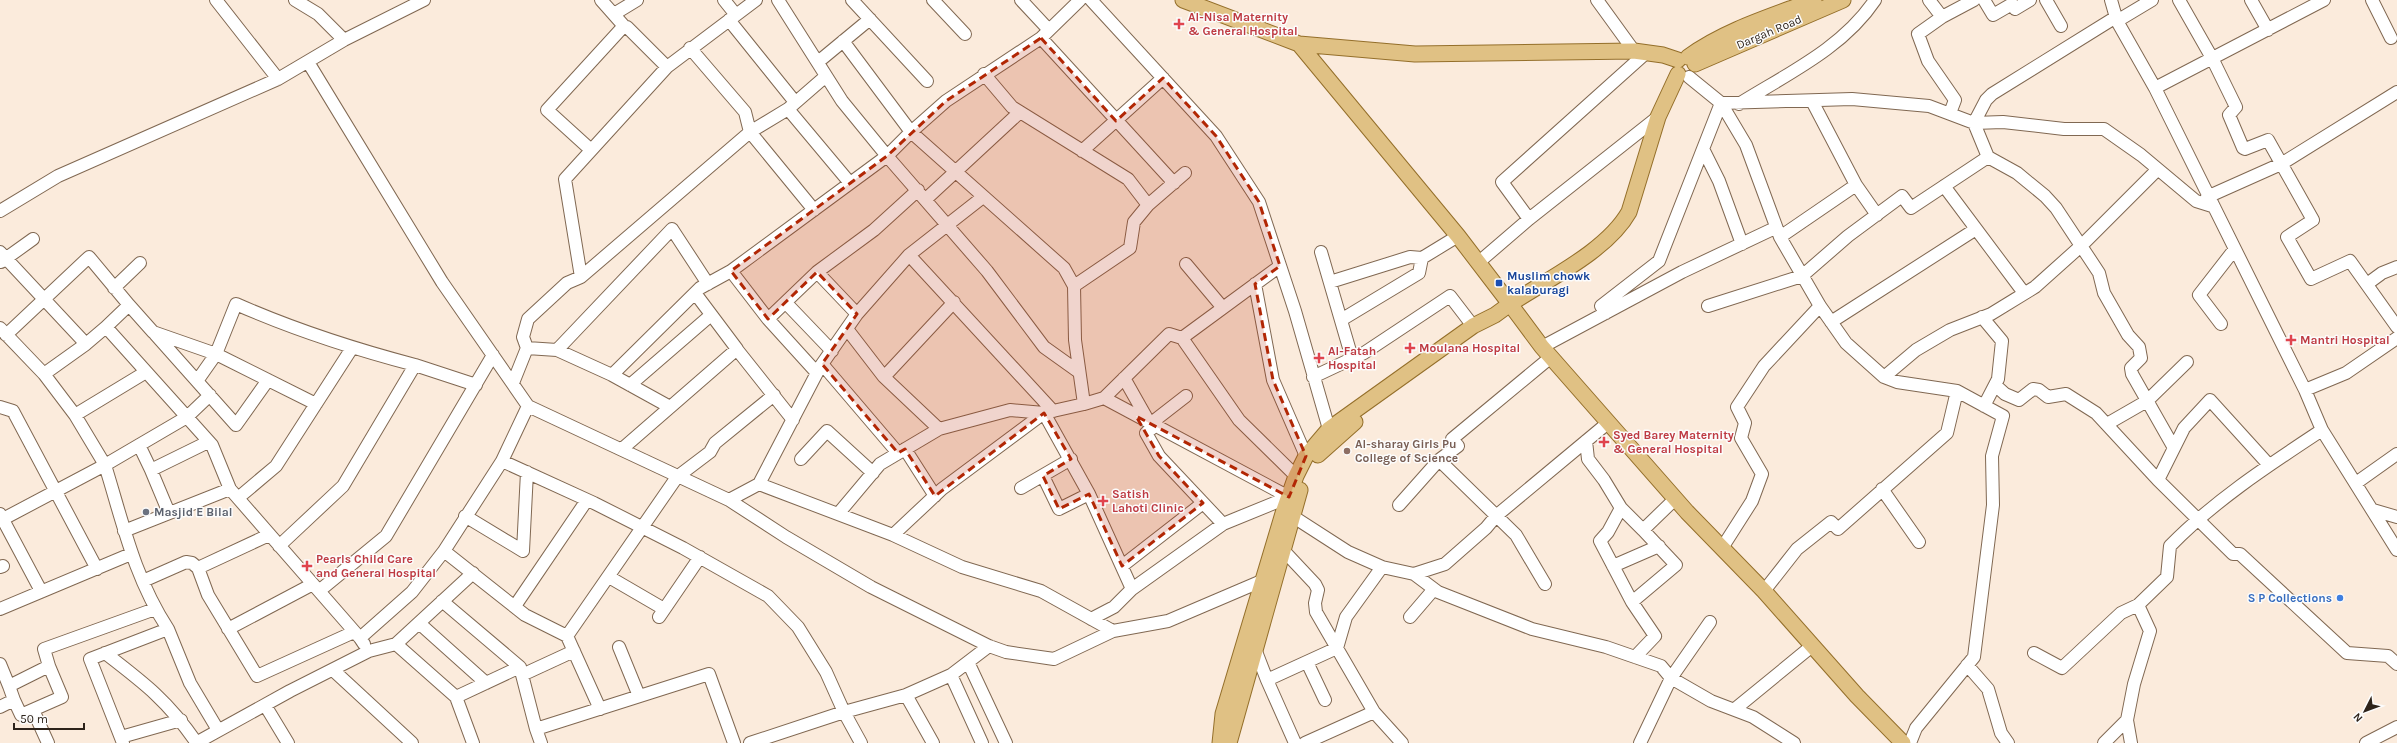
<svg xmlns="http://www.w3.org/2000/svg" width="2397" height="743" font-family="Karla,sans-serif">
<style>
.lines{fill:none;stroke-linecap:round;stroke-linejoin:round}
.minor-casing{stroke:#806852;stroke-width:14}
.major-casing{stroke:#946f2a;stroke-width:17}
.minor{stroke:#fff;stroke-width:12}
.major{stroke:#e0c184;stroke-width:15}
.marked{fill:#b22705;fill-opacity:0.2;stroke:#b22705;stroke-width:3;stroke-dasharray:8 5;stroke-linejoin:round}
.health-dot{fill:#e0444e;stroke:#fcfcfc;stroke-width:1.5}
.transit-dot{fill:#1a4fb4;stroke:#fcfcfc;stroke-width:1.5}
.education-dot{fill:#8d6e63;stroke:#fcfcfc;stroke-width:1.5}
.worship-dot{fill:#6b7280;stroke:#fcfcfc;stroke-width:1.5}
.shop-dot{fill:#3f7fe0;stroke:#fcfcfc;stroke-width:1.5}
.labels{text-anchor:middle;stroke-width:3;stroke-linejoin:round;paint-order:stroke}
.health-label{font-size:12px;font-weight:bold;fill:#be3a42;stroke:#fcfcfc;text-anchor:start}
.street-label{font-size:12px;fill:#2d231a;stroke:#fcfcfc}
.transit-label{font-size:12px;font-weight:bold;fill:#164399;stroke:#fcfcfc;text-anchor:start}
.education-label{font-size:12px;font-weight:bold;fill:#785e54;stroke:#fcfcfc;text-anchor:start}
.worship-label{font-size:12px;font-weight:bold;fill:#5b616d;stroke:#fcfcfc;text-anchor:start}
.shop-label{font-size:12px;font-weight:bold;fill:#366cbe;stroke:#fcfcfc;text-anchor:end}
</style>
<rect width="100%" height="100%" fill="#fbebdc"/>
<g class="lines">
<g class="minor-casing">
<path id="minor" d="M216,0L278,79
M295,0L318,14L344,40
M601,0L624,26
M724,0L736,15
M852,0L927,81
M933,0L965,34
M1021,0L1049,30
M1080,0L1041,38L946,101L911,132L1064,268L1074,286L1075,340L1084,404L1104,398
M1091,0L1216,136L1259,202L1295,311L1329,429
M1597,0L1634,51
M1929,0L1942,17L1918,34L1928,61L1955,100L1950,113
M1984,0L1993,15L2012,4L2015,9L2030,0
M2046,0L2061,26
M2111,0L2117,21L2155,88L2305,390L2322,430L2397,550
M2179,0L2212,58L2236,107L2229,115L2243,148L2245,149L2268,140L2313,220L2287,237L2311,279L2350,261L2397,327
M2251,0L2268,30
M2372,0L2391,38
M614,14L637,0
M1942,17L1974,0
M2116,17L1992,94L1986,100L1974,123L1988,157L2017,173L2045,196L2056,208L2099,273L2104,293L2128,335L2139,347L2141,358L2131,368L2132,374L2174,448
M729,20L795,102
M2117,21L2152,0
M1041,38L1174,183
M843,41L911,132L887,156L987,271L1044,347L1079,372
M690,48L745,112L750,132L814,210
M308,62L442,282L528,406L729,500L759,484L893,535L962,567L1041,591L1113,631L1168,621L1264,580
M818,62L870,19
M984,74L1012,107L1128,179L1148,205L1134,222L1130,248L1074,286
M826,76L788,109L850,183
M1689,77L1721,103L1852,99L1929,106L1974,123L2003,122L2064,129H2104L2141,155L2196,201L2212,206
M2155,88L2324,0
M1812,101L1856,185
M1721,103L1746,145L1780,237L1820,306L1846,343L1884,377L1897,382L1957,391L2003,416L1992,456L1993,505L1974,657L1916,728L1910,743
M1739,104C1787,74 1843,48 1875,0
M1703,149L1719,181L1742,244
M591,150L547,110L622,28L627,27L667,67
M1082,151L1163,78
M1944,186L2024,293
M2207,197L2281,164L2397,92
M926,199L1020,112
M1148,205L1185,173
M0,211L58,176L278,79L344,40L424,0
M1529,219L1502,182L1647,52
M1780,237L1856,185L1877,215
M0,252L86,344L106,327L212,445L230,489L360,638
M1321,252L1352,358
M909,255L1053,411
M1,262L33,239
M1479,262L1529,219L1658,117
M1186,264L1223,308
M1280,266L1182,338L1169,334L1104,398L1289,497
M731,271L768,319L817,272L857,314
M817,272L874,230L918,190
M581,277L565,179L667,67L756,0
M1330,282L1410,257L1422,258L1458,236
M1255,284L1273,380L1306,456
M2367,284L2382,273L2397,267
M114,288L140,263
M786,303L832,351
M1708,306L1802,276L1848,236L1902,196L1911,208L1988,157
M1606,313L1601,306L1659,261L1721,103
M1982,317L2002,341L1998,379L1984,406
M768,319L817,373
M1341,320L1419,273L1422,258
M1831,322L1976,229
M2221,324L2199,295L2234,250
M106,327L129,305L153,332L216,354L236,304C295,330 354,349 415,365
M0,328L44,374L75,415
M847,329L884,377L954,302
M155,334L236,425L268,380
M6,335L89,257L129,305
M1182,338L1239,420L1296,476
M735,347L793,420
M1542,347L1682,272L1775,228
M527,348L523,337L528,319L567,283L581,277L750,132L788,109
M557,350L672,229L708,284
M822,364L898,453
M146,372L75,415L105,465L187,417L210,395
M44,374L86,344
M612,375L670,407
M884,377L939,429
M1313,377L1364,353L1450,296L1473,326
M1884,377L1916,350L1950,330L1991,314L2035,287L2082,245L2157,170
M1124,378L1150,424L1186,396
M197,381L216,354L316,404
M513,383L527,348L557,350L612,375L700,288L731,271L887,156L842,101L778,0
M630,385L711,315
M1995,385L2005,394L2019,400L2033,389L2039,390L2048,397L2066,394L2096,413L2158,480L2233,554H2240L2347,653L2388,656L2397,664
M2305,390L2346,373L2397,338
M0,407L13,411L97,569
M2107,424L2147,401L2187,362
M1155,426L1146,433L1159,456L1223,524L1289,497
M1586,441L1588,459L1604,480L1621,508
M139,445L151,470L208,442
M622,449L737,349L695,293
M905,449L935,496
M801,459L827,431L873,473
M1439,460L1458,446L1452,439L1551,357
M502,461L594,503L683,548L768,596L798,627L826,672L844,712L861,743
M151,470L169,513
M1043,476L1059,509L1089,494
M2158,480L2184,428L2210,400L2269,465
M2356,483L2397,454
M759,484L820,367L857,314L909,255L983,197
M1021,488L1071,459
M1882,489L1919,542
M238,498L276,466L352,348
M729,500L786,537L871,587L989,646L1006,652L1054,659L1113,631
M1399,505L1439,460L1516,535L1545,584
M2373,510L2397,517
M1286,512L1348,552L1382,567
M0,514L41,591
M838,514L880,464L939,429L1010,410L1044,413L1089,494L1132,589
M465,516L523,551L527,472
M3,519L105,465C123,523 134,577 168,629
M124,531L230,489
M269,535L198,568L208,595L257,676L354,632
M893,535L942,489L1044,413L1084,404
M279,546L343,486L415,365L476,385
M1722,548L1752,501L1762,474L1741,438L1745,423L1737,407L1764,366L1820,306
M444,551L525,615L567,636L600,709
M1284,551L1315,584L1318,590L1315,603L1316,612L1374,712L1402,743
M1122,566L1203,503
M1613,566L1659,546
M0,567L3,566
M1414,574L1445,564L1486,528L1496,516L1609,422
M609,577L664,609
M143,581L186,562L192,563L198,568
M319,591L386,536L493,355
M1764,591L1797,549L1831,522L1838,529L1947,433L1957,391
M442,601L520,667
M1632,602L1676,565L1643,530
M515,606L587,500
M0,609L131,554
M659,617L700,557
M1410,617L1434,589
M1091,619L1114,607L1132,589L1223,524
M419,623L486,683
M228,629L313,584
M567,636L677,477L710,452L715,443L774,395
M364,644L360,638L412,592L444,551L502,461L528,406
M396,644L456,697L473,743
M619,647L639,696
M1255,649L1267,680L1337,648L1346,617L1382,567L1414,574L1438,592L1532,629L1606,647L1661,666L1671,678L1710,622
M105,653C144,683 168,701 196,742
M2034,653L2062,668L2121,613L2138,605
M1635,657L1655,636L1632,602L1600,541L1608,532L1621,508L1643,530L1675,499
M968,662L1006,743
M1307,662L1325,700
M0,664L9,686
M1967,665L1988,689L2001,733L2008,743
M333,670L412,743
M522,675L574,651
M951,675L982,743
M1267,680L1295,743
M906,695L933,743
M456,697L520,667L536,729
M14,700L21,715L62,697L49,666
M265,705L288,743
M0,707L14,700L9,686L49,666L44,649L155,609
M1735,709L1812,646
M33,710L48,743
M121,737L181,720
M123,743L90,659L168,629L190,683L218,730
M196,743L290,691L369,651L396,644L473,573
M541,743L536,729L709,674L734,743
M750,743L844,712L906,695L951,675L989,646
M1305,743L1374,712
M1640,743L1671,678L1711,701L1753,717L1794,743
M2104,743L2127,720
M2131,743L2127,720L2134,684L2150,631L2138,605L2167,577L2170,546C2215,500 2269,465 2322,430
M2366,743L2397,727"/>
</g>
<g class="major-casing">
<path id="major" d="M1183,0L1299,44L1415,54L1634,51L1663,55L1678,60
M1688,57C1725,30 1772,16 1814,0
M1695,64L1843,0
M1678,74L1658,117L1629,212C1607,251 1548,279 1510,304L1542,347L1687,512L1764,591L1857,696L1903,743
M1318,455L1355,422
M1220,743L1223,714L1284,510L1296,476L1306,456L1329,429L1473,326L1495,315L1510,304L1458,236L1299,44
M1229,743L1300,490"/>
</g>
<use href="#minor" class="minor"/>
<use href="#major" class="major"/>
</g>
<path class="marked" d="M1041,38L1116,121L1163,78L1216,136L1259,202L1280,266L1255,284L1273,380L1306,456L1289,497L1136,416L1159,456L1203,503L1122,566L1089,494L1059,509L1043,476L1071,459L1044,413L935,496L905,449L898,453L822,364L857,314L817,272L768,319L731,271L887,156L946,101Z"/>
<g class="health-dot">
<path d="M1177 18h4v4h4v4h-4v4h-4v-4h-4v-4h4z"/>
<path d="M2289 334h4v4h4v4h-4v4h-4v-4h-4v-4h4z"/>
<path d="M1408 342h4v4h4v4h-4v4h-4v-4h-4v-4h4z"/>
<path d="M1317 352h4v4h4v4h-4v4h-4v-4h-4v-4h4z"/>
<path d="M1602 436h4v4h4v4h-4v4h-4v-4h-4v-4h4z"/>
<path d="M1101 495h4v4h4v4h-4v4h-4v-4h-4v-4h4z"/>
<path d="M305 560h4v4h4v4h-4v4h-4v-4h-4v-4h4z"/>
</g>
<rect class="transit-dot" x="1495" y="279" width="8" height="8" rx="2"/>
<circle class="education-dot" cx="1347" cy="451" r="4"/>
<circle class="worship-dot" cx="146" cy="512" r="4"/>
<circle class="shop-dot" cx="2340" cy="598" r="4"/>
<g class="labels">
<g class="health-label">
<text x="1188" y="21">Al-Nisa Maternity<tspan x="1188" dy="14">&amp; General Hospital</tspan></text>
<text x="2300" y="344">Mantri Hospital</text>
<text x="1419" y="352">Moulana Hospital</text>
<text x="1328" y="355">Al-Fatah<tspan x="1328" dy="14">Hospital</tspan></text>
<text x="1613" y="439">Syed Barey Maternity<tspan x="1613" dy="14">&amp; General Hospital</tspan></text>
<text x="1112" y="498">Satish<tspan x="1112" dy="14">Lahoti Clinic</tspan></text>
<text x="316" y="563">Pearls Child Care<tspan x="316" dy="14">and General Hospital</tspan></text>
</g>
<g class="street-label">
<text transform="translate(1769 32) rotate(-23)" y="4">Dargah Road</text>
</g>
<g class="transit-label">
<text x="1507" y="280">Muslim chowk<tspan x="1507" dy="14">kalaburagi</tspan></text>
</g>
<g class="education-label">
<text x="1355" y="448">Al-sharay Girls Pu<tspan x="1355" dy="14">College of Science</tspan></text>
</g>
<g class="worship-label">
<text x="154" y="516">Masjid E Bilal</text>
</g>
<g class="shop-label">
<text x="2332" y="602">S P Collections</text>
</g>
</g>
<g transform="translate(2365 711) rotate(228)" stroke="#fcfcfc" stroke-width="3" paint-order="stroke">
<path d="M0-3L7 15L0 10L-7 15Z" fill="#2d231a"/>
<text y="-6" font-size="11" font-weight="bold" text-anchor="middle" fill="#2d231a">N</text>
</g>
<path d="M14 723v6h70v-6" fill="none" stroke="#2d231a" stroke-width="2"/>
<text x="20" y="723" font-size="12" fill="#2d231a" stroke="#fcfcfc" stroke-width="3" paint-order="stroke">50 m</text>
</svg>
